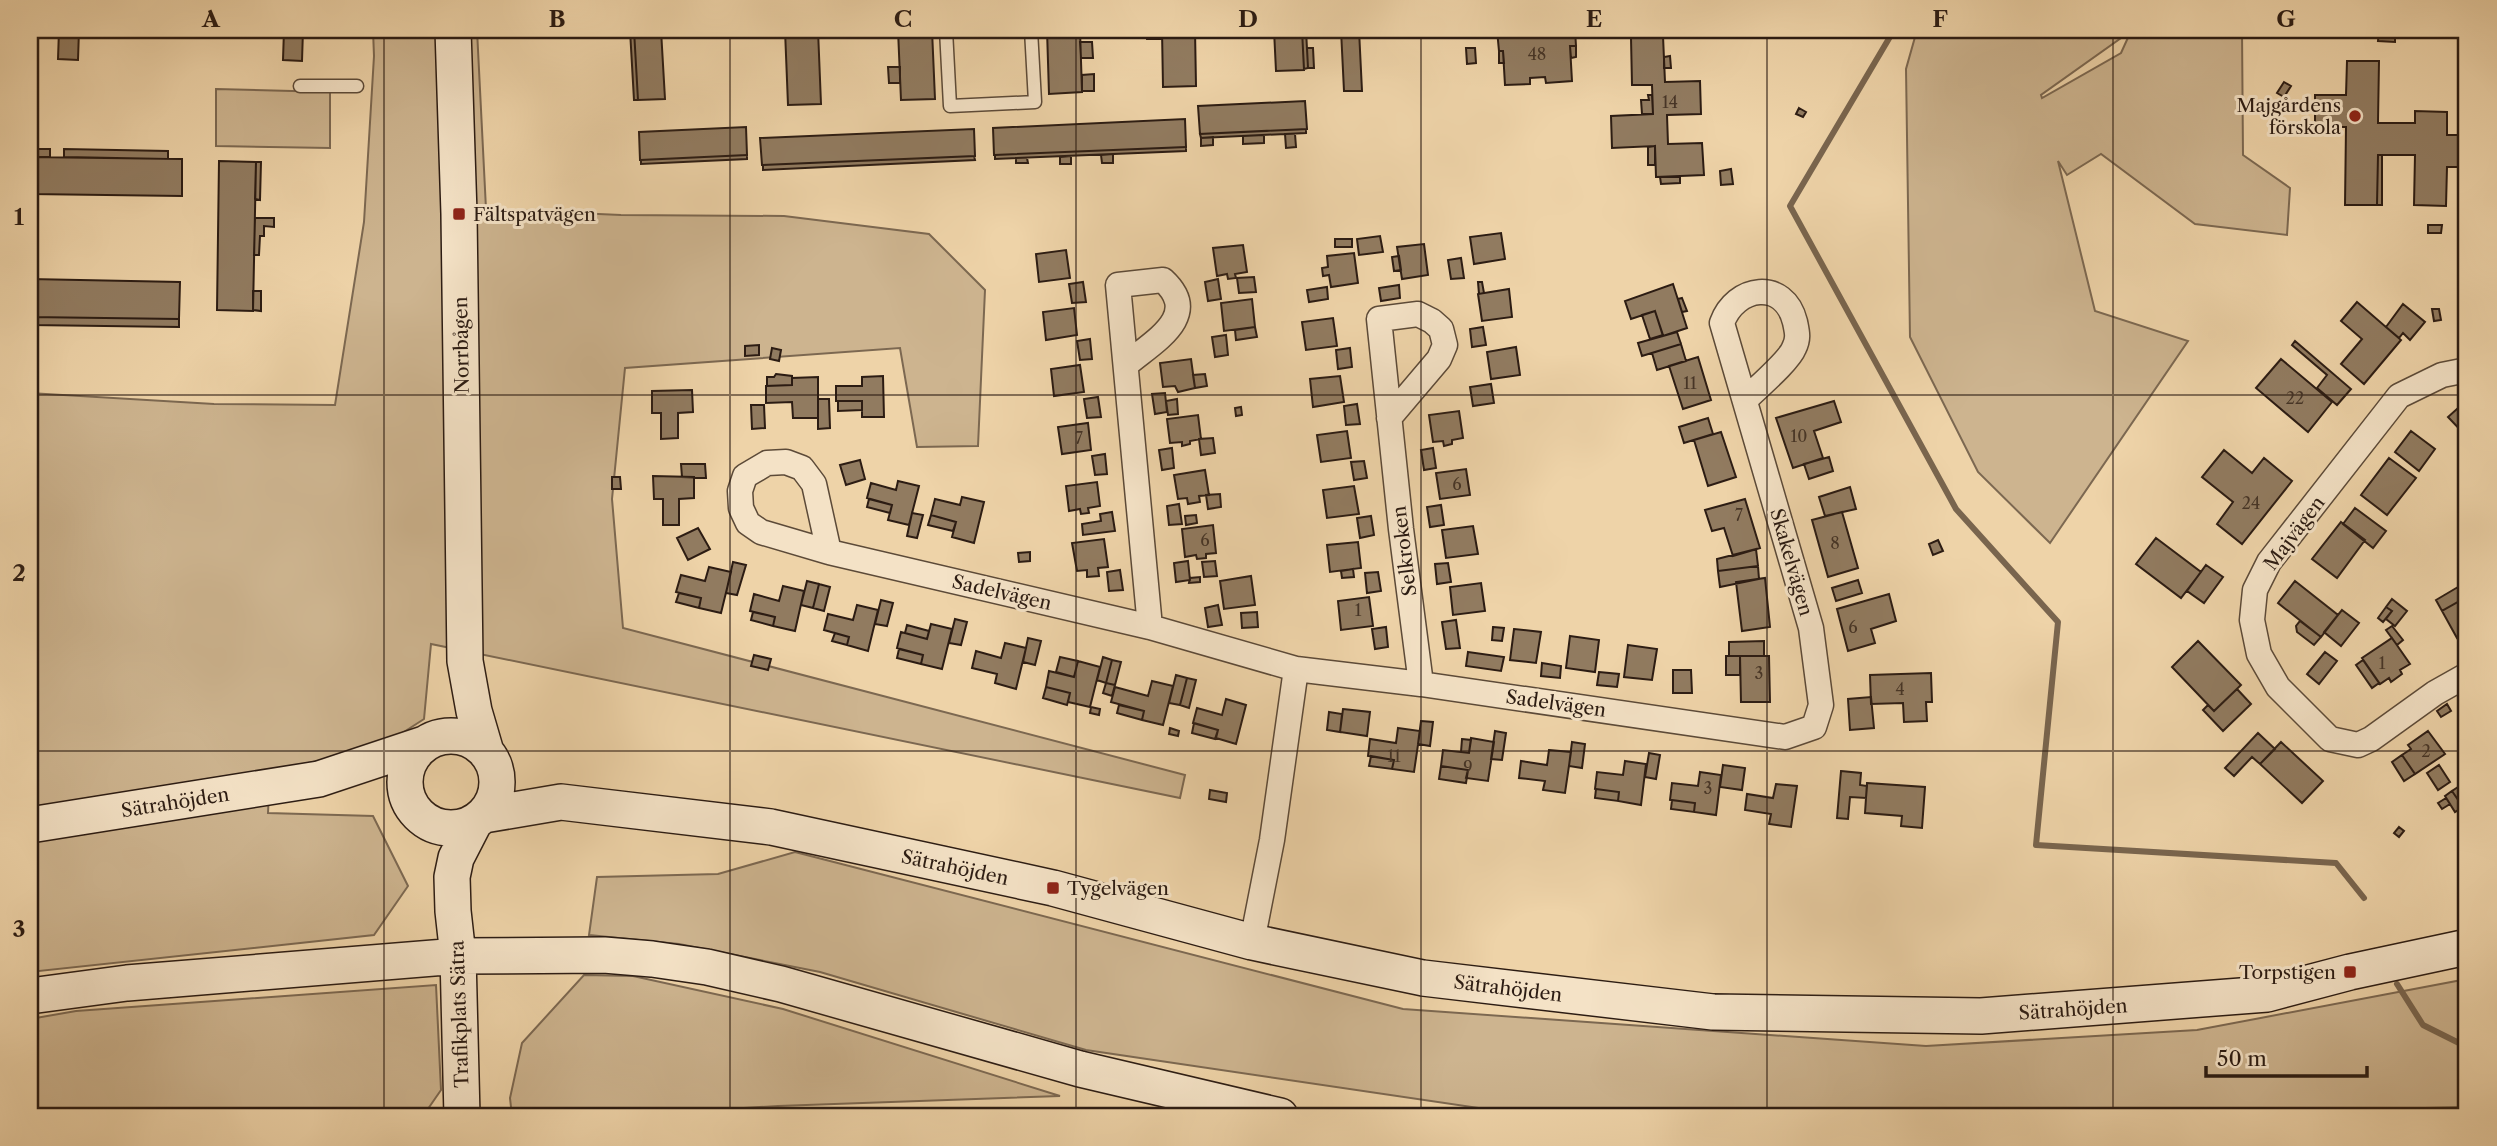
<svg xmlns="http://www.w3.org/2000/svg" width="2497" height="1146" font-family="'Libre Caslon Text',serif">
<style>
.green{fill:#cdb48f;stroke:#7c6851;stroke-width:2;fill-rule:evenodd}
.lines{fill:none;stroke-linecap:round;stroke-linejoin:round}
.stream{stroke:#79654e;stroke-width:6}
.building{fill:#917b60;stroke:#2c1c13;stroke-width:2}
.lane-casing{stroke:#5c4a38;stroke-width:15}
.street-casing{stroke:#5c4a38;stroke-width:27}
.secondary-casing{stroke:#2c1c13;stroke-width:38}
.lane{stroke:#f4e2c6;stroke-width:12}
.street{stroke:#f4e2c6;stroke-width:24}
.secondary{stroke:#f4e2c6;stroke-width:35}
.grid{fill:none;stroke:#2c1c13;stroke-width:2;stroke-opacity:0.55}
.poi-dot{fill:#8f2418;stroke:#f4e2c6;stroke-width:2.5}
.labels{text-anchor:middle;stroke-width:6;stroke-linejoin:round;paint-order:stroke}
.number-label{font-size:16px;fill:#453426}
.poi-label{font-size:19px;fill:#2c1c13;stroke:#f4e2c6;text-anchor:end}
.street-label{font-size:19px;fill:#2c1c13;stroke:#f4e2c6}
.neatline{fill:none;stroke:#2c1c13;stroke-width:2.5}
.grid-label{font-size:23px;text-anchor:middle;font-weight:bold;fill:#2c1c13}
</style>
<rect width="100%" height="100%" fill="#eed3a8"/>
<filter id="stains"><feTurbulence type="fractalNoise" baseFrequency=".00286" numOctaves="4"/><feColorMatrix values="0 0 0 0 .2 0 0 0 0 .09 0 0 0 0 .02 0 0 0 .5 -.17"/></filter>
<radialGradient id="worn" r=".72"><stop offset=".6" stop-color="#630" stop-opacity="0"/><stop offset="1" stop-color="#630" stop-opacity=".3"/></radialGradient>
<path class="green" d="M373,30H477L486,209L621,215L784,216L929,234L985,290L978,446L917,447L900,348L625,368L612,499L623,628L1185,775L1180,798L431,644L424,719L379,748L270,771L268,813L373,816L408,886L374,935L30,972V393L214,404L335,405L364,222L374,56Z
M1917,30H2242L2243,155L2290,188L2287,235L2195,224L2101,154L2067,175L2058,161L2095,311L2188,341L2050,543L1978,472L1910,337L1906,69ZM2131,31L2121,53L2042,98L2041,95Z
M216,89L330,92V148L216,146Z
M795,852L1403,1009L1926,1046L2197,1030L2467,979V1107L2090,1116H1532L1086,1050L820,972L679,944L589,935L597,877L718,874Z
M584,975L633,976L783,1009L1060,1096L778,1106L613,1116H512L510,1098L522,1043Z
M436,985L441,1090L423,1116H30V1019L76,1011Z"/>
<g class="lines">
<path class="stream" d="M1894,30L1790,206L1956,509L2058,622L2036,845L2336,863L2364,898
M2397,984L2423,1025L2467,1047"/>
</g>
<path class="building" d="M59,30H79L78,60L58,59Z
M284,30H303L302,61L283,60Z
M630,30H634L638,100H634Z
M634,30H661L665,99L638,100Z
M785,30H818L821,104L788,105Z
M898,30H932L935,99L901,100Z
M1047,30H1080L1082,92L1049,94Z
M1146,30H1162V39H1147Z
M1162,30H1195L1196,86L1163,87Z
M1274,30H1302L1304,70L1276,71Z
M1302,30H1306L1308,68L1304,69Z
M1341,30H1359L1362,91H1344Z
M1497,30H1575L1576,46H1570L1572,81L1546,83L1545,77L1530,78V84L1505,85L1503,51H1499Z
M2379,30H2395V42L2378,41Z
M1663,36L1665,82L1700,81L1701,114L1667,115L1668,144L1702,143L1704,175L1656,177L1655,146L1612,148L1611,116L1653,114L1652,85H1632L1631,38Z
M1080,42H1092L1093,58H1081Z
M1570,46H1576V57L1571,58Z
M1307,48H1313L1314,68H1308Z
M1466,48H1475L1476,63L1467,64Z
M1499,51H1503L1504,63H1499Z
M1670,56L1671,68H1664V57Z
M2347,61H2379L2378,123H2415V111L2447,112V135H2467V167H2447L2446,206L2414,205L2415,155H2378L2377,205H2345L2346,127H2315V95H2346Z
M888,67H900V83H889Z
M1094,74V91H1082V75Z
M2284,82L2291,86L2284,97L2277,93Z
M1648,95H1652L1653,114H1642L1641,100H1649Z
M1305,101L1307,129L1200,134L1198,106Z
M1799,108L1806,112L1803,117L1796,114Z
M1185,119L1186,147L994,155L993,128Z
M746,127L747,155L640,160L639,132Z
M974,129L975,156L762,165L760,138Z
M1306,129V133L1201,138L1200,134Z
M1285,134H1295L1296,147L1286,148Z
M1264,135V143L1243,144V136Z
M1213,137V145L1201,146V138Z
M1655,146V165H1648V147Z
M1186,147V151L995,159V155Z
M30,149H50V157H30Z
M64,149L168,151V159L64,157Z
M1113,154V163H1102L1101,155Z
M747,155V159L641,164V160Z
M2378,155H2382V205H2377Z
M974,156L975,160L763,170V165Z
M1071,156V164H1060V157Z
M30,157L182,159V196L30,194Z
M1016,158H1027L1028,163H1016Z
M219,161L256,162L253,311L217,310Z
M256,162H261L260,200L255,199Z
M1731,169L1733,184L1721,185L1720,171Z
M1680,176V183L1661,184L1660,177Z
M255,218H274V227L264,226V236H260L259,255H254Z
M2428,225H2442L2441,233H2428Z
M1501,233L1505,259L1474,264L1470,237Z
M1380,236L1383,252L1359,255L1357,239Z
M1335,239H1352V247H1335Z
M1424,244L1428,275L1402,279L1397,247Z
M1243,245L1247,272L1235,274L1236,278L1228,279L1227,274L1217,276L1213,248Z
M1066,250L1070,278L1039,282L1036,254Z
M1354,253L1358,283L1331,287L1329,275L1323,276L1322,268L1328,267L1327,256Z
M1399,256L1401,270L1394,271L1392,257Z
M1461,258L1464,278L1451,279L1448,260Z
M1254,277L1256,292L1239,293L1237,278Z
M30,279L180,282L179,319L30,317Z
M1218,279L1221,299L1208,301L1205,282Z
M1083,282L1086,302L1072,303L1069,284Z
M1478,282H1482L1484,293L1479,294Z
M1673,284L1687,328L1663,336L1655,311L1631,319L1625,301Z
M1399,285L1400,298L1381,301L1379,288Z
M1327,287L1328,299L1309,302L1307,290Z
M1509,289L1512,317L1482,321L1478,294Z
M253,291H261V311L253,310Z
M1682,298L1687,311L1682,312L1678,299Z
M1252,299L1255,327L1224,331L1221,303Z
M2357,302L2401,340L2364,384L2341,364L2362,339L2341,321Z
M2403,304L2425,322L2410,340L2403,333L2399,338L2386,327Z
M1074,308L1077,335L1046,340L1043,312Z
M2432,309H2439L2441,320L2434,321Z
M1655,311L1663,335L1650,339L1642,315Z
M30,317L179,319V327L30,325Z
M1333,318L1337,346L1306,350L1302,322Z
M1255,327L1257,337L1236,340L1235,330Z
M1483,327L1486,345L1472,347L1470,329Z
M1677,332L1681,344L1642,356L1638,343Z
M1226,335L1228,355L1215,357L1212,337Z
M1090,339L1092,359L1080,360L1077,341Z
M2295,341L2351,389L2337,405L2317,388L2327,375L2292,345Z
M1681,344L1686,361L1657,370L1652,353Z
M759,345V355L745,356V346Z
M1516,347L1520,375L1491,379L1487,352Z
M772,348L781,350L779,361L770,359Z
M1350,348L1352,367L1338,369L1336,350Z
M1698,357L1711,400L1683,409L1669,366Z
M1191,359L1195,388L1178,392L1175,386L1163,387L1160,363Z
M2281,359L2332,402L2308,432L2256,388Z
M1080,365L1084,392L1054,396L1051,369Z
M776,374L792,376V385L767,386V377H774Z
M1205,374L1207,386L1195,388L1193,375Z
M883,376L884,417H862V401H836V386H862V377Z
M1340,376L1344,402L1313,407L1310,379Z
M818,377V418H793L792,402L766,403V386L792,385V378Z
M1491,384L1494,403L1473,406L1470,387Z
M692,390L693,412L678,413V438L661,439V413H652V391Z
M1165,393L1167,412L1155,414L1152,394Z
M1098,397L1101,417L1087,418L1084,399Z
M818,399H829L830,428L818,429Z
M1177,399L1178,414L1168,415L1166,401Z
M2467,400V437L2448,417Z
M838,401H862V410L838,411Z
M1834,401L1841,422L1814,431L1823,458L1793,468L1776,418Z
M1357,404L1360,424L1346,425L1344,406Z
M751,405H764L765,428L752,429Z
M1241,407L1242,415L1236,416L1235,408Z
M1459,411L1463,438L1452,440V444L1444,446L1443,441L1433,442L1429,415Z
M1198,415L1201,439L1190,441V444L1182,446V442L1170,443L1167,419Z
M1708,418L1713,434L1684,443L1679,427Z
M1088,423L1091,450L1062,454L1058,427Z
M1347,431L1351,458L1321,462L1317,435Z
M2411,431L2435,449L2419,471L2395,452Z
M1721,432L1736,477L1708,486L1694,440Z
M1213,438L1215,453L1201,455L1199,439Z
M1172,448L1174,468L1162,470L1159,450Z
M1433,448L1436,468L1424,470L1421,450Z
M2224,450L2252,473L2264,458L2292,481L2242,544L2217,524L2233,502L2202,477Z
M1105,454L1107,474L1095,475L1092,456Z
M1829,457L1833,471L1809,479L1804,464Z
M2389,458L2416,478L2387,515L2361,495Z
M860,460L865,479L846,485L840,465Z
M1364,461L1367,478L1354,480L1351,462Z
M681,464H705L706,478L682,477Z
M1466,469L1470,495L1440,499L1436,473Z
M1205,470L1209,495L1199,496L1200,502L1188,504L1187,498L1178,499L1174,475Z
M653,476L694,477V498L679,499V525H663V499H654Z
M612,477H620L621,489H612Z
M898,481L919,486L909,525L888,520L892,505L867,498L871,483L896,490Z
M1097,482L1100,506L1088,508L1089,513L1081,514L1080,509L1069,511L1066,486Z
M1354,486L1359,514L1327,518L1323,490Z
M1850,487L1856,509L1825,516L1819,497Z
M1220,494L1221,507L1208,509L1206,495Z
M962,497L984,502L974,543L952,537L956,522L931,515L935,499L960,505Z
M869,499L892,505L890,513L867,507Z
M1745,499L1760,548L1733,556L1724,528L1712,531L1705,510Z
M1179,504L1182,524L1169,525L1167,506Z
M1441,505L1444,525L1430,527L1427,507Z
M2355,508L2386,531L2373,548L2343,524Z
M1112,512L1115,531L1083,535L1082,524L1101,521L1100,514Z
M1842,512L1858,568L1828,577L1812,520Z
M912,513L923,515L917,538L907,536Z
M931,515L956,522L953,531L928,525Z
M1196,515L1197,523L1186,525L1185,516Z
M1371,516L1374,535L1360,538L1357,518Z
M2341,522L2365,540L2337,578L2312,559Z
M1213,525L1216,553L1206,554V558L1197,559L1196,555L1185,557L1182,529Z
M1473,526L1478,554L1446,558L1442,530Z
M698,528L710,549L688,560L677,538Z
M2156,538L2201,572L2181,598L2136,564Z
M1104,539L1108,567L1098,568L1099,576L1087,577V570L1077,571L1072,543Z
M1938,540L1943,551L1933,555L1929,544Z
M1358,542L1361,568L1330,572L1327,545Z
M1756,549L1758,566L1718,571L1717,559Z
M1030,552V561L1019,562L1018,553Z
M1188,561L1190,580L1176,582L1174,563Z
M1215,561L1217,576L1204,577L1202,562Z
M733,562L746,565L737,595L726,593Z
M1448,563L1451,582L1437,584L1435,564Z
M2206,565L2223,577L2204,603L2187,591Z
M1758,566L1759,579L1720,587L1718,571Z
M709,567L731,572L721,613L699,608L701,598L676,592L681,575L705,581Z
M1353,569L1354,577L1342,578L1341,571Z
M1120,570L1123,590L1109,591L1107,572Z
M1378,572L1381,591L1367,593L1365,573Z
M1251,576L1255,605L1224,609L1220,581Z
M1200,577V582L1189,583L1190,578Z
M1765,578L1770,627L1742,631L1736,582Z
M1858,580L1862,593L1836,601L1832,588Z
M807,581L819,584L813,608L801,605Z
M2295,581L2338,615L2321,637L2278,603Z
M1481,583L1485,611L1453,615L1450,587Z
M819,584L830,587L824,611L813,608Z
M783,586L804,591L795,631L773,626L775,617L750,611L754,594L779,601Z
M2458,587L2465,598L2442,611L2436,600Z
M679,593L701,598L699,608L676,602Z
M1889,594L1896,621L1871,629L1875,643L1848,651L1837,609Z
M1369,597L1373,626L1341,630L1338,601Z
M2465,598L2467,603V632L2457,638L2442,611Z
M2392,599L2407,611L2395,626L2386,619L2392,611L2386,607Z
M881,600L893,603L887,626L875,624Z
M857,605L878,610L868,651L847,645L849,637L824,630L828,614L853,620Z
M1218,605L1222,625L1208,627L1205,608Z
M2386,607L2392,611L2383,622L2378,618Z
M2342,610L2359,623L2341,646L2324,632Z
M753,612L775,617L773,626L751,620Z
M1257,612L1258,627L1242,628L1241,613Z
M955,619L967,622L961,645L949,643Z
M1456,620L1460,648L1446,649L1442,622Z
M2300,621L2321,637L2314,645L2297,632L2296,626Z
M931,624L952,629L942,669L921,664L923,655L897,648L901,632L927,639Z
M907,625L929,631L927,639L905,633Z
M2392,626L2403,640L2397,645L2386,630Z
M1386,627L1388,647L1375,649L1372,629Z
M1493,627L1504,628L1502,641L1492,640Z
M1514,629L1541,632L1536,663L1510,660Z
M835,633L849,637L847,645L832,641Z
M1570,636L1599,640L1595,672L1566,668Z
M1028,638L1041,641L1035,665L1023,662Z
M2392,638L2410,664L2400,670L2402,674L2391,682L2389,678L2380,684L2362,658Z
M1764,641V656H1729V642Z
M2198,641L2241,685L2214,711L2172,667Z
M1005,643L1026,648L1016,689L995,683L997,674L972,668L976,651L1001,658Z
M1628,645L1657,649L1652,680L1624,677Z
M899,649L923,655L921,664L897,658Z
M1468,652L1504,657L1501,671L1466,666Z
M2325,652L2337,661L2319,684L2307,674Z
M754,655L771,659L768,670L751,666Z
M1726,656H1740V675H1726Z
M1740,656H1769L1770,702H1741Z
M1060,657L1078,661L1074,677L1056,672Z
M1103,657L1112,660L1106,683L1097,680Z
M1112,660L1121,662L1115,685L1106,683Z
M2363,660L2379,683L2372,688L2356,665Z
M1078,661L1100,667L1090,707L1068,702L1070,693L1046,687L1049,671L1074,677Z
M1542,663L1561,666L1560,678L1541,676Z
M1673,670H1691L1692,693H1673Z
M1599,672L1619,674L1617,687L1597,685Z
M1931,673L1932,702H1926L1927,721L1904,722L1903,703L1871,704L1870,675Z
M1176,675L1187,678L1180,705L1169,703Z
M1187,678L1196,680L1189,708L1180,705Z
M1152,681L1173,686L1163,725L1142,720L1144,711L1111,702L1115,687L1148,696Z
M1106,683L1115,685L1112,696L1103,693Z
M1046,687L1070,693L1067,705L1043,698Z
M2237,689L2251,704L2223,731L2203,710L2208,705L2214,711Z
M1871,697L1874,728L1850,730L1848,699Z
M1226,699L1246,705L1236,744L1216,738L1218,730L1193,723L1197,708L1222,715Z
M2447,704L2451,711L2441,717L2437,711Z
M1119,705L1144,711L1142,720L1117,713Z
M1091,707L1100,709L1099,715L1090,713Z
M1343,709L1370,712L1367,736L1340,732Z
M1329,712L1342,714L1340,732L1327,730Z
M1421,721L1433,722L1430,746L1418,744Z
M1194,723L1218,730L1215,739L1192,733Z
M1170,728L1179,731L1178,736L1169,734Z
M1398,728L1420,731L1414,772L1392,769L1394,760L1368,756L1370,739L1396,743Z
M1495,731L1506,733L1502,760L1491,759Z
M2428,731L2445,754L2415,774L2402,755L2411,749L2408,745Z
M2258,733L2275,749L2260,764L2252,757L2234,776L2225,768Z
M1471,738L1494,742L1488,781L1466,778L1468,770L1441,766L1443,750L1469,753Z
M1462,739L1471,740L1469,753L1461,752Z
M1572,742L1585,744L1582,768L1569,766Z
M2281,742L2323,781L2302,803L2260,764Z
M1549,750L1571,752L1565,793L1543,790L1545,781L1519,778L1521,761L1547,765Z
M1649,753L1660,755L1656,779L1645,777Z
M2402,755L2415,774L2404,781L2392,762Z
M1371,756L1394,760L1392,769L1369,766Z
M1625,761L1646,764L1641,805L1618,801L1619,792L1595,789L1597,772L1623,775Z
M1723,765L1745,768L1742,790L1720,787Z
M2439,765L2450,782L2438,790L2427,773Z
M1441,766L1468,770L1466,783L1439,779Z
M1841,771L1861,773L1860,785L1867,786L1866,798L1850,797L1848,819L1837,818Z
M1700,772L1721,775L1716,815L1694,812L1695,803L1670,800L1672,783L1698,786Z
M2467,781V804L2463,807L2452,791Z
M1867,783L1925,787L1922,828L1901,826L1902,816L1865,813Z
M1776,784L1797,786L1791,827L1769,824L1771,814L1745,810L1747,794L1773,798Z
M1596,789L1619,792L1618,801L1595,798Z
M1210,790L1227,793L1226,802L1209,799Z
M2452,791L2463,807L2455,812L2445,796Z
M2446,798L2450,804L2442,809L2438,803Z
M1672,800L1695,803L1694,812L1671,809Z
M2399,827L2404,831L2399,837L2394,833Z"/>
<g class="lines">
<g class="lane-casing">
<path id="lane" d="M946,30L950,106L1035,102L1031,30
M300,86H357"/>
</g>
<g class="street-casing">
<path id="street" d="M1127,364C1154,341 1202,316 1163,280L1118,285L1150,627
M2467,370L2442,375L2399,396L2269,562L2255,590L2252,620L2259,654L2278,687L2330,739L2358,745L2371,739L2435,693L2467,675
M1389,418L1439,359L1445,345L1441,329L1432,321L1418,314L1379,319L1401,529L1421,684
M829,552L814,484L802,468L786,462L767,463L745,476L740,491L741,508L748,523L761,532L829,552L1150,627L1296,669L1421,684L1785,737L1814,727L1821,705L1811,628L1722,323C1735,286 1784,278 1795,322C1797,332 1799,338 1794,348C1789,361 1757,388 1746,399
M1252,942L1272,840L1296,669"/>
</g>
<g class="secondary-casing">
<path id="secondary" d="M453,30L459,214L465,661L474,711L486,752
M405 782a46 46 0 1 1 92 0a46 46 0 1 1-92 0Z
M484,815L561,802L771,827L1053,888L1252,942L1423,978L1713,1012L1981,1016L2267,994L2350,972L2467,947
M30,825L319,779L424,744
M30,996L127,983L458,956L604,955L652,959L707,967L781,984L1080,1069L1280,1116
M462,1116L458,956L453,911L452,877L456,858L474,823"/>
</g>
<use href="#lane" class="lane"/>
<use href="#street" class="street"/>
<use href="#secondary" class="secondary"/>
</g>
<path class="grid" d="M384,30V1116M730,30V1116M1076,30V1116M1421,30V1116M1767,30V1116M2113,30V1116M30,395H2467M30,751H2467"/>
<g class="poi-dot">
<circle cx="2355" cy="116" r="7"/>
<rect x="452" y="207" width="14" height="14" rx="3.5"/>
<rect x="1046" y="881" width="14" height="14" rx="3.5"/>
<rect x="2343" y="965" width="14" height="14" rx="3.5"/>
</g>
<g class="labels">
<g class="number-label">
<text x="1537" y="60">48</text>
<text x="1670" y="108">14</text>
<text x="1690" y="389">11</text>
<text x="2295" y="404">22</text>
<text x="1799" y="442">10</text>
<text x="1079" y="444">7</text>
<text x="1457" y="490">6</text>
<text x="2251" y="509">24</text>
<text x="1739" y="521">7</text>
<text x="1205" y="546">6</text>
<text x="1835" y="549">8</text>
<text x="1358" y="616">1</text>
<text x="1853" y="633">6</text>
<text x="2382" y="669">1</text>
<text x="1759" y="679">3</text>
<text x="1900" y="695">4</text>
<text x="2426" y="757">2</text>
<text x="1394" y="762">11</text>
<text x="1468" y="773">9</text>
<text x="1708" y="794">3</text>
</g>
<g class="poi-label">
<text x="2341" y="112">Majgårdens<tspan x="2341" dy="22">förskola</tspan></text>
<text x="473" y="221" text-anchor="start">Fältspatvägen</text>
<text x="1067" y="895" text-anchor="start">Tygelvägen</text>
<text x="2336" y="979">Torpstigen</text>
</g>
<g class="street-label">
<text transform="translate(461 345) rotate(-91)" y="7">Norrbågen</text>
<text transform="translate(2294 533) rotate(-53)" y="7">Majvägen</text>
<text transform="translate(1404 551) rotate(-97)" y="7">Selkroken</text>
<text transform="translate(1792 562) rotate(74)" y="7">Skakelvägen</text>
<text transform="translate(1002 592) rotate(13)" y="7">Sadelvägen</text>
<text transform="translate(1556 703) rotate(8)" y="7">Sadelvägen</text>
<text transform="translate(175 802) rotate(-9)" y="7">Sätrahöjden</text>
<text transform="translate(955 867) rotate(12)" y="7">Sätrahöjden</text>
<text transform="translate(1508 988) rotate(7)" y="7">Sätrahöjden</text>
<text transform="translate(2073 1009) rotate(-4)" y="7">Sätrahöjden</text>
<text transform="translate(459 1014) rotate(-92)" y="7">Trafikplats Sätra</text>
</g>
</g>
<rect width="2497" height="1146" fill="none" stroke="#eed3a8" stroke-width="77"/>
<path d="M2206 1066v10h161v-10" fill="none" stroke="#2c1c13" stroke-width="3.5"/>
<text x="2217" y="1066" font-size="21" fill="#2c1c13" stroke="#f4e2c6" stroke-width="5" paint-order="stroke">50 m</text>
<rect x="38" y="38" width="2420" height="1070" class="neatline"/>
<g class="grid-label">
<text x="211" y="27">A</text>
<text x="557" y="27">B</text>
<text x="903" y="27">C</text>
<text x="1248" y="27">D</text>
<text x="1594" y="27">E</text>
<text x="1940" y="27">F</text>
<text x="2286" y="27">G</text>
<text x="19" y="225">1</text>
<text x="19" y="581">2</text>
<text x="19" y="937">3</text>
</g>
<rect width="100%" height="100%" filter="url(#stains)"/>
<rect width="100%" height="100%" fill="url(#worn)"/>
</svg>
